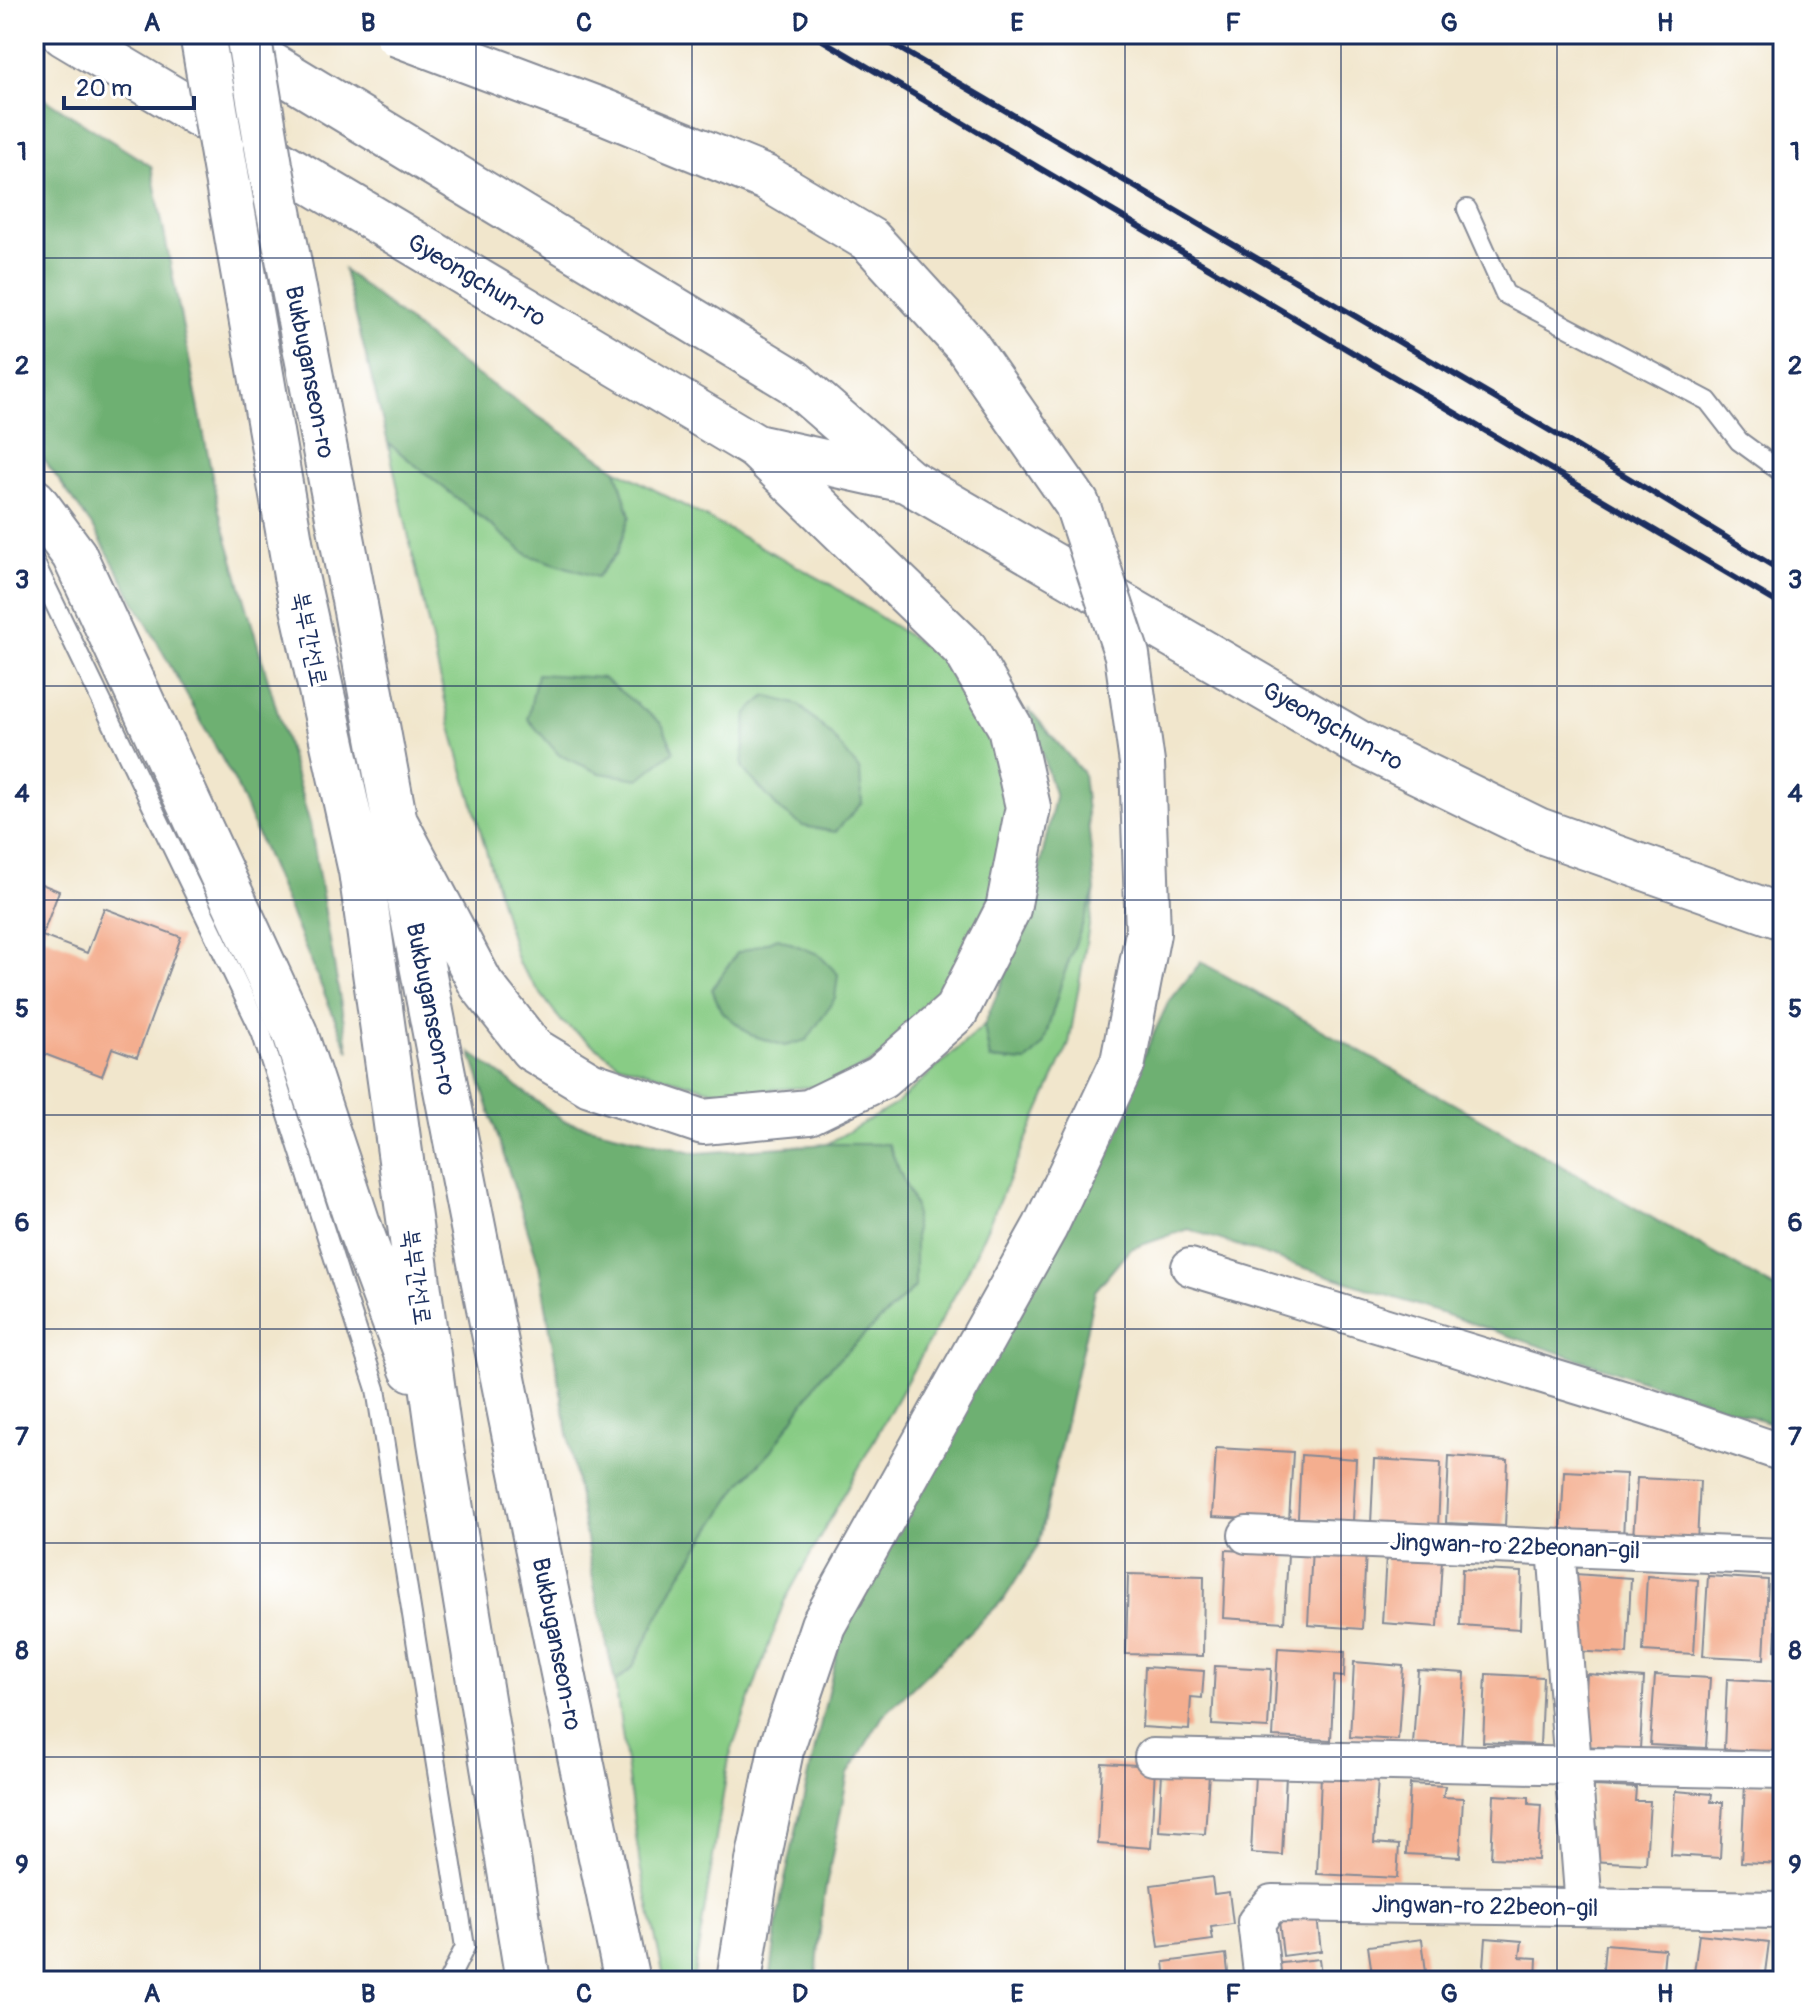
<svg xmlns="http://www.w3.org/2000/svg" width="1817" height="2015" font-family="Pangolin,'Poor Story',sans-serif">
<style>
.green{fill:#88cc85;stroke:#527e72;stroke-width:2}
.forest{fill:#6eb072;stroke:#447068;stroke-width:2}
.building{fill:#f4ae8f}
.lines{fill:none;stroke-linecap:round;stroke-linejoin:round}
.lane-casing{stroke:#868a95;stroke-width:22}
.street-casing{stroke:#868a95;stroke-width:40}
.secondary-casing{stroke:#868a95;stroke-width:48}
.highway-casing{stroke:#868a95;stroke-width:48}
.lane{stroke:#fff;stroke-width:18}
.street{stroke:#fff;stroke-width:36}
.secondary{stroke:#fff;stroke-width:44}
.highway{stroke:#fff;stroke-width:44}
.rail{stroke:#1b2f5e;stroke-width:6}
.highway-bridge-casing{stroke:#868a95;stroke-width:48;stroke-linecap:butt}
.highway-bridge{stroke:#fff;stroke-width:44}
.grid{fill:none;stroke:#1b2f5e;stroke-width:2;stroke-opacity:0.55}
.labels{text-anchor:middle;stroke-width:7;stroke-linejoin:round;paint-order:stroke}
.street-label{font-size:24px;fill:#1b2f5e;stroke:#fff}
.neatline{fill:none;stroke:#1b2f5e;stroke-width:3}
.grid-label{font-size:26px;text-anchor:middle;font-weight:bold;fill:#1b2f5e}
</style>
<rect width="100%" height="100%" fill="#fff"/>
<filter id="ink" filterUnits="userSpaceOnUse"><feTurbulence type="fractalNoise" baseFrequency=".0125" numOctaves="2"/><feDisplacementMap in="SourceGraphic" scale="16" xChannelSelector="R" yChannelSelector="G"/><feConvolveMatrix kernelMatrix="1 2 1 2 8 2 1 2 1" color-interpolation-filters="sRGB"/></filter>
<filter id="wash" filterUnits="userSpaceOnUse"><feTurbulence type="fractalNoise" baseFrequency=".006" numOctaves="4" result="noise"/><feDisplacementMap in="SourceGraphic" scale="32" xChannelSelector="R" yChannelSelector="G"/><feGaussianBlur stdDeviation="1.8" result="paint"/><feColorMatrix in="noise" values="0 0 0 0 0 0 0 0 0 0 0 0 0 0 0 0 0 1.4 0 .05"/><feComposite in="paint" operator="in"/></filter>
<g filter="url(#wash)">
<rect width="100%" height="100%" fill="#f1e6cc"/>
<path class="green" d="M388,443L528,555L630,516L616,469L830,584L936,654L989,729L1018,812L1003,895L958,985L900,1047L827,1086L722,1093L619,1064L562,1022L518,963L451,727Z
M1095,890L1069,1044L967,1273L784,1602L729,1758L693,1981H665L640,1866L615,1682L632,1668L677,1580L742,1482L772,1450L823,1374L915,1287L888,1144H827L896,1104L984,1025L990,1059L1026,1062L1043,1045L1063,977Z"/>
<path class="forest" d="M34,92L151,166L219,511L310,824L349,1052L236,784L95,530L34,446Z
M344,270L461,364L616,469L630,516L617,553L597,577L528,555L388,443Z
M537,674L603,678L662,724L674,751L639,779L600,773L559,755L528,719Z
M766,696L799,705L832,736L860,771L862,803L835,832L803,826L780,810L742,768L747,713Z
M1028,708L1083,773L1095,890L1063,977L1043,1045L1026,1062L990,1059L984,1025L1029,918L1055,797Z
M778,938L818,954L838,974L835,998L807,1040L785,1046L751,1035L721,1011L712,989L737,953Z
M1201,962L1470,1113L1783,1293V1427L1188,1229L1130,1249L1095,1291L1038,1546L1004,1599L883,1716L848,1774L822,1907L816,1981H770L781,1897L844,1622L1112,1123L1168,1003Z
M471,1053L564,1121L697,1153L827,1144H888L915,1207V1287L823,1374L772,1450L742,1482L677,1580L632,1668L615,1682L594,1585L539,1265Z"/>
<g id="blocks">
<path class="building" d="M34,881L59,891L42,936L87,953L104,908L181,937L137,1057L112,1048L102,1076L34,1050Z
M1216,1448L1293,1452L1289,1521L1212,1517Z
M1301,1455L1356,1459L1353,1521L1298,1518Z
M1449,1456L1508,1460L1505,1526L1446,1523Z
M1374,1459L1441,1463L1438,1528L1371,1524Z
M1564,1471L1626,1474L1623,1539L1561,1535Z
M1637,1478L1700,1481L1697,1542L1633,1538Z
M1312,1547L1366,1550L1362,1629L1308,1625Z
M1226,1550L1288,1554L1284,1622L1223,1618Z
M1386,1556L1442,1559L1438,1627L1382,1623Z
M1462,1569L1522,1572L1520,1629L1460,1625Z
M1128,1574L1204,1576L1203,1656L1126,1654Z
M1575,1574L1631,1578L1627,1654L1571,1651Z
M1647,1576L1698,1580L1694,1654L1643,1651Z
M1708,1576L1768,1580L1764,1659L1703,1656Z
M1778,1582H1783V1651L1775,1650Z
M1278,1648L1345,1652L1344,1677L1334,1676L1331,1740L1273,1737Z
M1354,1662L1403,1666L1398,1740L1350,1737Z
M1215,1666L1271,1669L1268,1728L1212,1725Z
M1145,1667L1204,1671L1202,1698L1191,1697L1189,1730L1142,1727Z
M1418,1670L1465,1673L1461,1748L1413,1745Z
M1486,1674L1543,1677L1540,1745L1483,1742Z
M1587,1674L1644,1678L1640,1749L1583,1746Z
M1655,1675L1710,1678L1706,1748L1650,1745Z
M1727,1679L1781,1682L1778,1752L1724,1749Z
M1102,1763L1155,1766L1151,1848L1098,1844Z
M1162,1772L1209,1774L1205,1834L1159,1831Z
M1255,1774L1286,1775L1282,1855L1251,1853Z
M1321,1775L1378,1778L1374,1843L1399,1845L1397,1878L1317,1874Z
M1410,1784L1445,1786L1443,1797L1463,1798L1460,1857L1406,1854Z
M1745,1784L1783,1785V1864L1741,1862Z
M1594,1786L1636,1788L1635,1801H1650L1646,1864L1590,1861Z
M1675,1791L1712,1794L1711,1802H1723L1720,1858L1671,1855Z
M1494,1795L1529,1797V1804L1541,1805L1538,1860L1491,1858Z
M1212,1877L1214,1894L1229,1892L1233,1924L1211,1927L1213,1940L1159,1947L1151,1885Z
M1317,1917L1321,1951L1283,1956L1279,1921Z
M1699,1934L1769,1942L1764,1981H1693Z
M1486,1938L1522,1941L1520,1957L1537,1958L1536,1981H1483Z
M1422,1939L1427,1981H1373L1368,1946Z
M1605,1944L1665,1949L1662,1981H1602Z
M1226,1954L1229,1981H1166L1164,1962Z
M1319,1959L1322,1981H1275L1273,1964Z"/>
</g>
</g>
<g filter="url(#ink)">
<use href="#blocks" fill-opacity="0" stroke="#868a95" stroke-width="2"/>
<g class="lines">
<g class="lane-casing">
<path id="lane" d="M1467,209L1505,294L1708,401L1739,441L1783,473
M34,561L261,1032L376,1389L465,1947L448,1981"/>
</g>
<g class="street-casing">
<path id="street" d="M1190,1267L1645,1406L1783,1453
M1247,1535L1783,1557
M1556,1548L1584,1907
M1153,1757L1783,1770
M1263,1981L1256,1922L1272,1903L1783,1910"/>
</g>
<g class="secondary-casing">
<path id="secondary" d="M64,34L756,447L901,479
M220,34L793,381L908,481L1357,742L1538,830L1783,917"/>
</g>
<g class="highway-casing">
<path id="highway" d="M34,501L74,555L295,1033L357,1221L412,1369
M296,576L361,871L440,1442L528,1981
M355,605C438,1065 531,1524 627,1981
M394,820L481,984L532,1049L590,1084L703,1122L809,1112L881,1077L956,1011L1008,909L1028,807L1010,727L965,649L756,447
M739,1981L758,1861L781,1750L823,1625L1045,1227L1123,1062L1148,933"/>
</g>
<use href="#lane" class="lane"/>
<use href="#street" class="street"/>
<use href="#secondary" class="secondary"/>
<use href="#highway" class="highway"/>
<path class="rail" d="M812,34L1783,606
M875,34L1571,443L1783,572"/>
<g class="highway-bridge-casing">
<path id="highway-bridge" d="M202,34L296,576
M248,34L270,165L355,605
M397,34L605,112L766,178L870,240L967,346L1077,504L1127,655L1142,763L1148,933"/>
</g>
<use href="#highway-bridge" class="highway-bridge"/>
</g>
</g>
<path class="grid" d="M260,34V1981M476,34V1981M692,34V1981M908,34V1981M1125,34V1981M1341,34V1981M1557,34V1981M34,258H1783M34,472H1783M34,686H1783M34,900H1783M34,1115H1783M34,1329H1783M34,1543H1783M34,1757H1783"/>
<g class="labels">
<g class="street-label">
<text transform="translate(477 280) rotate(31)" y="8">Gyeongchun-ro</text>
<text transform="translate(310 372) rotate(79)" y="8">Bukbuganseon-ro</text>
<text transform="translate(310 639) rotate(78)" y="8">북부간선로</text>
<text transform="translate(1333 726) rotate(29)" y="8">Gyeongchun-ro</text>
<text transform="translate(431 1009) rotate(79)" y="8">Bukbuganseon-ro</text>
<text transform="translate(417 1277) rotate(82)" y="8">북부간선로</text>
<text transform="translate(1515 1546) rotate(2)" y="8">Jingwan-ro 22beonan-gil</text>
<text transform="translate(557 1644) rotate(79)" y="8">Bukbuganseon-ro</text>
<text transform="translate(1485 1906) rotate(1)" y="8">Jingwan-ro 22beon-gil</text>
</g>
</g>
<rect width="1817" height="2015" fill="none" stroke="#fff" stroke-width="88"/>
<path d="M64 96v12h130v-12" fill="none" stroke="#1b2f5e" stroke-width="4"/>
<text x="76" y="96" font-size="24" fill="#1b2f5e" stroke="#ffffff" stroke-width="6" paint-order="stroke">20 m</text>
<rect x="44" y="44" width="1729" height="1927" class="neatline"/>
<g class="grid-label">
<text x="152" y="31">A</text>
<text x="368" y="31">B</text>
<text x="584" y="31">C</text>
<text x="800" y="31">D</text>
<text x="1017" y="31">E</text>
<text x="1233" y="31">F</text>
<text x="1449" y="31">G</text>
<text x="1665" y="31">H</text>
<text x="22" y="160">1</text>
<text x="1795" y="160">1</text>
<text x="22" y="374">2</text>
<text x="1795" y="374">2</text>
<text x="22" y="588">3</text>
<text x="1795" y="588">3</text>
<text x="22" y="802">4</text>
<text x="1795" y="802">4</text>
<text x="22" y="1017">5</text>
<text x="1795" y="1017">5</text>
<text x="22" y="1231">6</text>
<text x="1795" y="1231">6</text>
<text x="22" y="1445">7</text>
<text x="1795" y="1445">7</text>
<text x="22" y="1659">8</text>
<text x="1795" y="1659">8</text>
<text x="22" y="1873">9</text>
<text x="1795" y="1873">9</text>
<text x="152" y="2002">A</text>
<text x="368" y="2002">B</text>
<text x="584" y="2002">C</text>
<text x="800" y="2002">D</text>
<text x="1017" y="2002">E</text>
<text x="1233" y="2002">F</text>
<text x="1449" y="2002">G</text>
<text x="1665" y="2002">H</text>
</g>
</svg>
